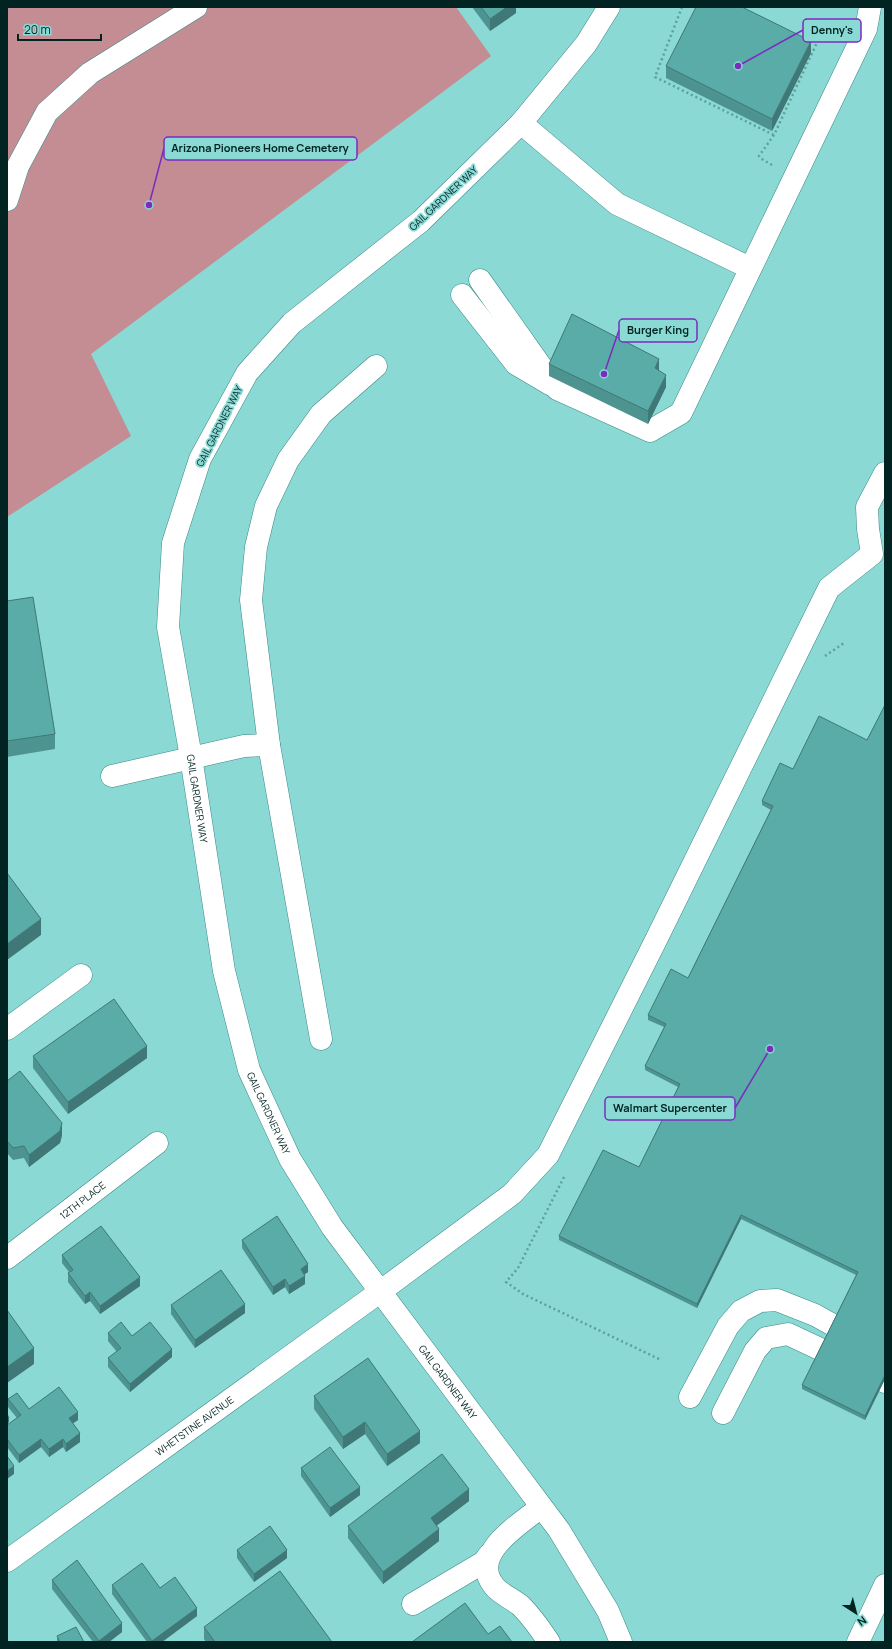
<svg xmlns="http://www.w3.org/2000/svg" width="892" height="1649" font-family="Manrope,sans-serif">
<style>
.green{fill:#c48c93}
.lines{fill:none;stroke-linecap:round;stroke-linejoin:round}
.minor-casing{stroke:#398986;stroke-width:23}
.path{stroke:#5e9f9b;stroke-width:2.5;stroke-dasharray:2 3;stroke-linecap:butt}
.minor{stroke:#fff;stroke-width:22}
.wall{fill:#4d9490}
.shaded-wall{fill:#3f7876}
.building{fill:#5aaca8;stroke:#3f7876}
.labels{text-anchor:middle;stroke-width:3.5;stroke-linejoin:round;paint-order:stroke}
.street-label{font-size:10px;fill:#012422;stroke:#8ad9d4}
.leader{fill:none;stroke:#7b2cbf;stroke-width:1.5}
.callout-dot{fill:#7b2cbf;stroke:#8ad9d4;stroke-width:1.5}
.callout{fill:#8ad9d4;stroke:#7b2cbf;stroke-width:1.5}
.callout-label{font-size:11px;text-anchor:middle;font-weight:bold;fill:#012422}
</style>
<rect width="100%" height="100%" fill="#8ad9d4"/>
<path class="green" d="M7,7H456L491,56L91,354L131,436L7,517Z"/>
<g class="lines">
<g class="minor-casing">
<g id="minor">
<path id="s1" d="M609,7L586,44L521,123L421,221L292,323L247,373L200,459L173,543L168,627L191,757L224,971L249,1070L290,1159L332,1227L559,1530L608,1611L621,1642"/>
<path d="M521,123L617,204L750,268"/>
<path d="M7,200L18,166L47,112L90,73L196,7"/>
<path d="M480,280L557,389L650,431L681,413L866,29L870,7"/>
<path d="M462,295L516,364L550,384"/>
<path d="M112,776L244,746L269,745"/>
<path d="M7,1029L81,975"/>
<path d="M321,1039L269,745L251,600L256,547L266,506L288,460L321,414L376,366"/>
<path id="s2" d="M7,1258L157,1143"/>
<path d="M690,1397L728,1326L741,1311L760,1301L777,1300L815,1315L885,1354"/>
<path d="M723,1413L755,1351L766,1338L788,1334L822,1350L885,1382"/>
<path d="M541,1507C519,1525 469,1554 494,1586C500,1594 513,1599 521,1606C532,1617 541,1630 549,1642"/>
<path id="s3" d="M7,1561L381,1291L512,1194L548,1155L655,942L829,588L872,554L868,529L867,507L885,473"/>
<path d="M413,1604L484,1562L489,1555"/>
<path d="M858,1642L885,1585"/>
</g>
</g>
<path class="path" d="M682,7L655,77L774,135
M772,165L760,158L759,156L774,135L821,34
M825,656L844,643
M564,1177L518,1268L506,1282L523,1294L659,1359"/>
<use href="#minor" class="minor"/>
</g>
<path class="wall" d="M472,7H516V13L490,31Z
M811,53L772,131L666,78V66Z
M549,364L659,371L666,387L648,424L549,376Z
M7,601L55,734V749L7,757Z
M885,705V1379L865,1420L802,1389V1385L856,1275L741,1219L697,1308L559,1240V1236L639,1167L678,1087L645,1070V1066L664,1027L648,1020V1015L688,978L771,810L762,805V801L793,769L867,740Z
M33,1056L147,1058L68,1114L33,1068Z
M7,1081L62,1135L60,1143L29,1167L24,1158L13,1160L7,1153Z
M242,1240L308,1272L304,1274L305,1284L289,1294L285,1287L273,1295L242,1248Z
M62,1255L140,1286L100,1314L90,1301L85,1304L68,1282V1273L69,1272L62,1263Z
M171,1305L245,1313L195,1348L171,1314Z
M108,1333L132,1336L172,1357L130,1392L108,1367V1358L117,1352L108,1341Z
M314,1396L420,1443L387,1466L365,1434L343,1449L314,1409Z
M8,1399L29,1409L78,1420L73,1423L80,1442L66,1452L63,1447L49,1457L41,1447L19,1463L7,1447V1425L17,1418L8,1407Z
M301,1468L360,1495L330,1517L301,1476Z
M469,1501L437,1525L439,1541L383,1584L348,1538V1526Z
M237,1550L287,1558L254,1582L237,1558Z
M52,1580L122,1632L109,1642H92H93L52,1589Z
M112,1585L160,1588L197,1616L162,1642H147L112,1594Z
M204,1627L332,1642H206L204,1639Z
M57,1636L84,1642H57Z"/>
<path class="shaded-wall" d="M507,7H516V13L490,31V19Z
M811,41V53L772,131V119Z
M659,359V371L655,368Z
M666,375V387L648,424V411Z
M41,919V935L7,960V944Z
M147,1046V1058L68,1114V1102Z
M62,1123V1135L60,1143L29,1167V1155Z
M741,1215V1219L697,1308V1304Z
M308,1264V1272L301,1277V1269Z
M305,1276V1284L289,1294V1286Z
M140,1277V1286L100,1314V1306Z
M285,1279V1287L273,1295V1287Z
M90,1292V1301L85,1304V1296Z
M245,1304V1313L195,1348V1340Z
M34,1348V1364L7,1383V1367Z
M172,1349V1357L130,1392V1384Z
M885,1375V1379L865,1420V1416Z
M78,1412V1420L69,1426V1418Z
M9,1418V1422L7,1424V1420Z
M365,1422V1434L343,1449V1437Z
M420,1431V1443L387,1466V1454Z
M80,1433V1442L66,1452V1444Z
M41,1439V1447L19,1463V1455Z
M63,1439V1447L49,1457V1449Z
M14,1466V1474L7,1479V1471Z
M360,1487V1495L330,1517V1508Z
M469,1489V1501L431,1530V1518Z
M439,1529V1541L383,1584V1572Z
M287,1550V1558L254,1582V1574Z
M197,1608V1616L162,1642H152V1641Z
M122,1623V1632L109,1642H99V1641Z"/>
<path class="building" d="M481,7H507L490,19Z
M696,7H742L811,41L772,119L666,66Z
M572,314L659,359L655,368L666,375L648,411L549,364Z
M33,597L55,734L7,741V601Z
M885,705V1375L865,1416L802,1385L858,1272L741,1215L697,1304L559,1236L603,1150L639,1167L680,1084L645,1066L666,1024L648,1015L671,969L688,978L773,806L762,801L780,763L793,769L819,716L867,740Z
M7,873L41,919L7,944Z
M114,999L147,1046L68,1102L33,1056Z
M20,1071L62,1123L60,1131L29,1155L24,1146L13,1148L7,1141V1081Z
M277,1216L308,1264L301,1269L305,1276L289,1286L285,1279L273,1287L242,1240Z
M101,1226L140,1277L100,1306L90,1292L85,1296L68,1273L73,1270L62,1255Z
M221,1270L245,1304L195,1340L171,1305Z
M7,1310L34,1348L7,1367Z
M121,1322L132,1336L150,1322L172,1349L130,1384L108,1358L121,1348L108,1333Z
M368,1358L420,1431L387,1454L365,1422L343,1437L314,1396Z
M59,1387L78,1412L69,1418L80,1433L66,1444L63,1439L49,1449L41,1439L19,1455L7,1439V1425L21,1415L8,1399L17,1393L29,1409Z
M7,1414L9,1418L7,1420Z
M330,1447L360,1487L330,1508L301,1468Z
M442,1454L469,1489L431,1518L439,1529L383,1572L348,1526Z
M7,1456L14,1466L7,1471Z
M270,1526L287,1550L254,1574L237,1550Z
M77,1560L122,1623L99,1641V1642H92L99,1641L52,1580Z
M142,1563L160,1588L175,1577L197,1608L152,1641L112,1585Z
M280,1571L332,1642H215L204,1627Z
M465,1603L488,1634L500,1626L512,1642H412Z
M76,1627L84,1642H60L57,1636Z"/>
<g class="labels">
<g class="street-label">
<text transform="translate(443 198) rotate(-43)" y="4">GAIL GARDNER WAY</text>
<text transform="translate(219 426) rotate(-63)" y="4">GAIL GARDNER WAY</text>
<text dy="4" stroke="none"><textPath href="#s1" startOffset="962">GAIL GARDNER WAY</textPath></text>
<text dy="4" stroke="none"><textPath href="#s1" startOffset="1286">GAIL GARDNER WAY</textPath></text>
<text dy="4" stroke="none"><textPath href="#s2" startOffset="95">12TH PLACE</textPath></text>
<text dy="4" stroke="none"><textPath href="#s1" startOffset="1610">GAIL GARDNER WAY</textPath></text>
<text dy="4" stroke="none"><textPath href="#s3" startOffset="231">WHETSTINE AVENUE</textPath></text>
</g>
</g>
<path class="leader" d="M738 66L803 30M149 205L164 148M604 374L619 330M770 1049L735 1108"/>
<g class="callout-dot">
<circle cx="738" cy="66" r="4"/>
<circle cx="149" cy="205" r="4"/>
<circle cx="604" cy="374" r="4"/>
<circle cx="770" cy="1049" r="4"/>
</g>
<g class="callout">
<rect x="803" y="19" width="58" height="23" rx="4"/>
<rect x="164" y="137" width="193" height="23" rx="4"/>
<rect x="619" y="319" width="78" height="23" rx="4"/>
<rect x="605" y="1097" width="130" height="23" rx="4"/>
</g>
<g class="callout-label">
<text x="832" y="34">Denny's</text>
<text x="260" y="152">Arizona Pioneers Home Cemetery</text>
<text x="658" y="334">Burger King</text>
<text x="670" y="1112">Walmart Supercenter</text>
</g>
<rect width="892" height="1649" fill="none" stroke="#012422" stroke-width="16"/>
<g transform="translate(856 1613) rotate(144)" stroke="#8ad9d4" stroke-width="3" paint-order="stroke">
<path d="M0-3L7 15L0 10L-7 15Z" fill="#012422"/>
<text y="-6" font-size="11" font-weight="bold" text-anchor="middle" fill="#012422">N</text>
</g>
<path d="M18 34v6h83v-6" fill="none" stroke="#012422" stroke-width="2"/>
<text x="24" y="34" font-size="12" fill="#012422" stroke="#8ad9d4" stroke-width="3" paint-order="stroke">20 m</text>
</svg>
